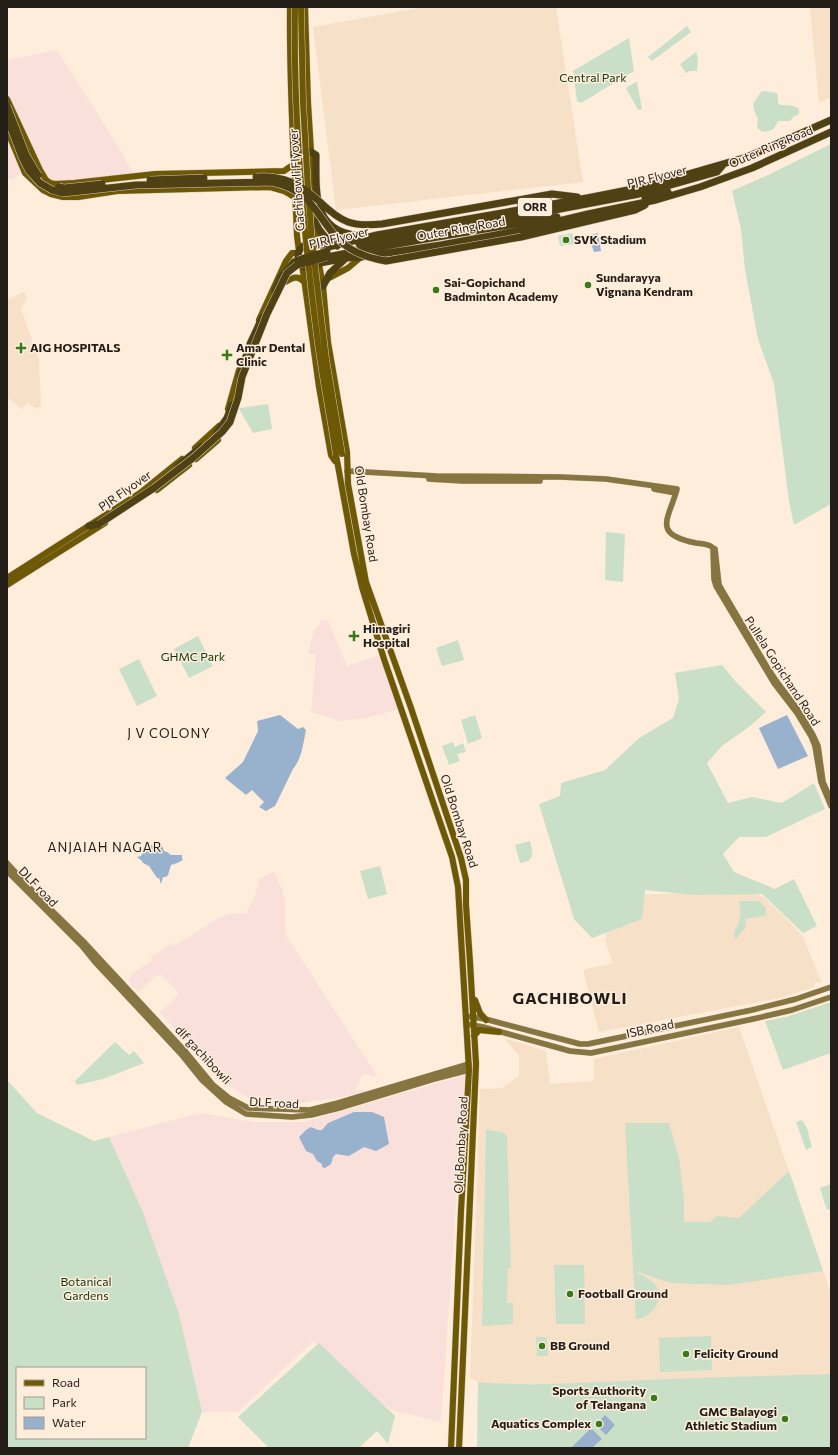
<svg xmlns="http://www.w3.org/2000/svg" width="838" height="1455" font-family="Commissioner,sans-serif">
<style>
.commercial{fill:#fae0da}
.built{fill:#f6e0c7}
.green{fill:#cadfc8;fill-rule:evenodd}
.water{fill:#98b2ce}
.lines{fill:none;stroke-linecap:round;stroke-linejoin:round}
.secondary-casing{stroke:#d7c8b8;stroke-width:6}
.primary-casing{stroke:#d7c8b8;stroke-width:7}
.highway-casing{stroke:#d7c8b8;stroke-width:8}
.secondary{stroke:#867540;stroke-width:5.5}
.primary{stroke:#6d5805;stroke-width:6}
.highway{stroke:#4f4113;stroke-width:7}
.primary-bridge-casing{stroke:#d7c8b8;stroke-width:7;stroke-linecap:butt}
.highway-bridge-casing{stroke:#d7c8b8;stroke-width:8;stroke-linecap:butt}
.primary-bridge{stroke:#6d5805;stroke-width:6}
.highway-bridge{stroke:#4f4113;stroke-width:7}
.poi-dot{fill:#387a1a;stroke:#feeddb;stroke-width:1.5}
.labels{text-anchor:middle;stroke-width:3;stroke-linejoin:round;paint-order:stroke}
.shield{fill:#feeddb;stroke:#655b52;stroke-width:1}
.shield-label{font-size:11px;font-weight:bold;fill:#231d17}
.park-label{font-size:12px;fill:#10370d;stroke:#feeddb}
.street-label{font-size:12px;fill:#231d17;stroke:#feeddb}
.poi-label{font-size:12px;font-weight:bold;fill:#231d17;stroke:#feeddb;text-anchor:start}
.neighbourhood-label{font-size:13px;letter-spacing:1px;fill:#231d17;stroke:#feeddb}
.district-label{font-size:16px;font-weight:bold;letter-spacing:1px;fill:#231d17;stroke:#feeddb}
</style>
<rect width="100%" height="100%" fill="#feeddb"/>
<path class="commercial" d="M57,50L116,143L133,173L107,178L53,182L45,175L7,93V60Z
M7,137L22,172L14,179H7Z
M328,620L347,666L379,655L399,709L366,718L340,721L311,712L316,655L308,653L314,631L320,624V621Z
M274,872L282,889L285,900V929L287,937L378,1077L363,1074L355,1090L378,1091L301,1103L249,1098L224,1083L160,1013L179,994L161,974L158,975L138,992L128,981L133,973L152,960L150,958L172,943L174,946L217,919L226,915L233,913L246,914L255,896L260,878Z
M465,1075L441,1422L389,1409L313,1341L238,1412H202L179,1314L143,1212L109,1137L200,1113L253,1122H304Z"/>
<path class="built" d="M424,7H556L583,182L336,210L313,27Z
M810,7H831V97L819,103Z
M24,292L27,298L21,309L39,360L41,405L37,409L27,403L22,409L7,397V300Z
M749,891L762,896L784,916L803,937L822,983L815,982L814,987L785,997L599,1032L583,970L613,963L605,941L612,906L635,895Z
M739,1027L831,1293V1374L646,1380L561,1384H507L478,1382L470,1378L480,1089L502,1088L519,1076V1056L504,1038L546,1051L550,1084L594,1081V1059Z"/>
<path class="green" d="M687,26L691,32L652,61L648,57Z
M629,38L634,71L581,103L577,101L573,71Z
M696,52L698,58L697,71H690L686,73L680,64Z
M636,82H637L642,109L638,110L626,88Z
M764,91L776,93L778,95V103L781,105C788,105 794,105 799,109V114L793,117L790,121H778C776,124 775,128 772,130C767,132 760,133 757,127L758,119L755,113L753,104L761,92Z
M831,144V504L794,525L789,501L774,384L758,339L745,270L741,229L732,191L768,175Z
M572,233L575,244L560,246L558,236Z
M268,404L272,429L253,433L239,409L240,408Z
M606,532L625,534L623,582L605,580Z
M198,636L213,666L189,678L174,649Z
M458,640L464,660L442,666L436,648Z
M139,659L157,696L137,706L119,669Z
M722,665L736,682L766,712L750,726L722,746L707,763L728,803L752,797L782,803L814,783L825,809L766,837H739L723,854L734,872L775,889L794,879L817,926L803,933L762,894L694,895L645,890L642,919L592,938L574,919L539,804L560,796L561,783L605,770L639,738L673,718L679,699L675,673Z
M475,715L482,738L468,744L461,720Z
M453,742L455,747L463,743L466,752L457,754L460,761L449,765L442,746Z
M530,841C533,852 535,862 520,863L515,845Z
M380,866L387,894L368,899L360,871Z
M739,901H759L766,908V915L746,919L745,928L735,940C732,929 739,927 740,918C741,913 740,907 739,901Z
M831,1002V1053L783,1070L765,1021L786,1017Z
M115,1042L129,1055L134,1051L144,1063L103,1079L77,1085L75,1081Z
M7,1080L37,1113L94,1141L109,1137L143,1212L179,1314L202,1412L188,1448H7ZM17,1368H145V1438H17Z
M802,1120L807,1128L812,1147L806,1150L796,1122Z
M625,1123H669L679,1158L684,1199V1222H710L717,1216L739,1218L789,1171L823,1271L728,1285L671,1283L638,1272L637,1273C645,1277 655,1281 658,1289C663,1303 650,1318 636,1319Z
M486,1130L503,1132L507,1136L511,1268H508L507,1303H513V1324L482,1326Z
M831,1184V1209L827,1210L820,1188Z
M554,1265H584L585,1324H556Z
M711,1336L712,1370L660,1372L659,1338Z
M536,1337H547L548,1356H537Z
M319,1343L395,1416L388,1444L377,1431L359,1448H269L238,1417Z
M831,1374V1448H477L478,1382C534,1387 589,1382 645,1380C707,1377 769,1376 831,1374Z"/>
<path class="water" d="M598,233L601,251L594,252L591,243H589L587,236Z
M280,715L298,729L303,727L306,730C303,744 302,758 293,769L275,806L266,811L259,807L264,802L252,790L246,795L225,778L243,762L258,731L257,721Z
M787,715L808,756L778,769L759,728Z
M151,845L154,847L162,846L164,851L167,852L171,855H182V859L183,860C179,862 175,864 171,865L168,875L166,877H163L161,884L159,878H157L149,866L143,863L142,861L137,857L141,856C142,853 145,849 148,849Z
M354,1112H372L384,1117L389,1144L376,1151L364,1147L349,1156L336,1154L333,1157L331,1164L325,1168L322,1167V1164L317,1161L313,1154L306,1151L299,1137L306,1130L311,1127L318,1130H322L328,1123Z
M605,1415L615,1425L606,1435L596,1425Z
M591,1428L602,1439L592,1448H571Z"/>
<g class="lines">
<g class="secondary-casing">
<path id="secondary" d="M347,471L436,476L560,477L606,479L677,489C669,519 651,534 696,543C702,544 708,543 713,548
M429,479L463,481H540
M654,489L676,493
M831,800L823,782L818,746L813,735L798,710L777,682L767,667L719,585L715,549L713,548L714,579L716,586L774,683L797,713L811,736L815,746L821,782L831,806
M7,863L43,902L85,943L185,1051L213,1085L229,1098L248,1108L310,1110L338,1103L469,1064
M7,871L82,946L95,962L181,1054L202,1080L226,1102L246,1114L292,1117L311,1115L339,1108L434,1079L469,1070
M466,1016L485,1019L580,1044H588L752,1010L796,999L831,987
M466,1024L483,1027L570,1051L591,1053L753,1019L792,1010L831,997"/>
</g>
<g class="primary-casing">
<path id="primary" d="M290,7C289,83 294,160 297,236L299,251
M305,7L308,103L314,199
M7,99L40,170L46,180L50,183L55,184L74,183L155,174L284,171L294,164
M7,130L25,173L43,190L51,194L63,197H78L117,191L270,187L284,191L296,198
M314,208L318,248
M302,264L319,387L331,455L335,461
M319,264L323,286L328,342L347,452L348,484L366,582L411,708L461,858L466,880V905L470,962L476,1064L459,1448
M327,279L348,268L361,257
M285,282C292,278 297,275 303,281
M259,320L286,261L292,253H299
M228,409L239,370
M195,448L219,426
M336,455L354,554L362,587L384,659L452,857L458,887L469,1070L461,1211L451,1448
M196,459L218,440
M157,490L189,465
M7,578L140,493L182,459
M7,585L105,523
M475,1000L480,1013L486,1020
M474,1036L479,1030L499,1032"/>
</g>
<g class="highway-casing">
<path id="highway" d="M294,154L311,152L316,155C316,195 312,235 365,236
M645,198L668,192
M320,202C342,223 352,227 382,224L552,194L577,197
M315,222C320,233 326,240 337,246
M521,237L635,210L645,205
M359,244L518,217L639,194L717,172L723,165
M298 256a12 12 0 1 1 24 0a12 12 0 1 1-24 0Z
M320,249L377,235L587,198L643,187L747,157L831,120
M327,257C403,242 480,230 557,217
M320,263L346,258L361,257L441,245L517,231L588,214L656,200L700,187L752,168L831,132
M323,286L330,273L345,259
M275,291L281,277L294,262
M240,375L250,344L262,318
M217,432L227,418L232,405
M178,466L201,447
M89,526L94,525L103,520"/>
</g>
<use href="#secondary" class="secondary"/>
<use href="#primary" class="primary"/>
<use href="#highway" class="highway"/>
<g class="primary-bridge-casing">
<path id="primary-bridge" d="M295,7C293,115 303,229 317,336C322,376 330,415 336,455
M301,7L303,102L308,189L312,242L326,359L342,454"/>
</g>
<g class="highway-bridge-casing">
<path id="highway-bridge" d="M7,106L26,155L38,175
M7,118L22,157L29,171L40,183L52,190L63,193L136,185L272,182C312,191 313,211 337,238C350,252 368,258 386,261L521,237
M256,177C283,175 300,184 320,202
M150,180L204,178
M59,187L64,188L102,184
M298,260L327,251
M99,524L154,488L193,458L222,432L230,422L238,398L242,377L267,314L287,273L297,265L327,257"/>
</g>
<use href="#primary-bridge" class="primary-bridge"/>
<use href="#highway-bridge" class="highway-bridge"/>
</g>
<g class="poi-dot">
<circle cx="566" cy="240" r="4"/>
<circle cx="588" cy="285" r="4"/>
<circle cx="436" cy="290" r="4"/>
<path d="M19 342h4v4h4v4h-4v4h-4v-4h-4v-4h4z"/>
<path d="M225 349h4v4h4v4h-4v4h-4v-4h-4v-4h4z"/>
<path d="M352 630h4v4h4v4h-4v4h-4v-4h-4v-4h4z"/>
<circle cx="570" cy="1294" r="4"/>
<circle cx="542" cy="1346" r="4"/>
<circle cx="686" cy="1354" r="4"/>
<circle cx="654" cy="1398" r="4"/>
<circle cx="785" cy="1419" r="4"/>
<circle cx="599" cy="1424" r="4"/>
</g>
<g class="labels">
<rect class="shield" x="518" y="198" width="34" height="18" rx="3"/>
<g class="shield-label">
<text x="535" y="211">ORR</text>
</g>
<g class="park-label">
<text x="593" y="82">Central Park</text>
<text x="193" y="661">GHMC Park</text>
<text x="86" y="1286">Botanical<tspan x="86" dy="14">Gardens</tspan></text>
</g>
<g class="street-label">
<text transform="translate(771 147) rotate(-23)" y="4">Outer Ring Road</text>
<text transform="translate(657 177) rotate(-14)" y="4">PJR Flyover</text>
<text transform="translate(297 180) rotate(-94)" y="4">Gachibowli Flyover</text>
<text transform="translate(461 229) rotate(-10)" y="4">Outer Ring Road</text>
<text transform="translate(339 238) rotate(-13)" y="4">PJR Flyover</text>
<text transform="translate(125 491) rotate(-35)" y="4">PJR Flyover</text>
<text transform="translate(366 514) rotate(81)" y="4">Old Bombay Road</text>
<text transform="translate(782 671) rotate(57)" y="4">Pullela Gopichand Road</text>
<text transform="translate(459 821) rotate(72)" y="4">Old Bombay Road</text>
<text transform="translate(38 887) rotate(46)" y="4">DLF road</text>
<text transform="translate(650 1029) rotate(-12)" y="4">ISB Road</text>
<text transform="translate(203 1055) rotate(47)" y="4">dlf gachibowli</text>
<text transform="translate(274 1103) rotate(3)" y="4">DLF road</text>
<text transform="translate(461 1145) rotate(-87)" y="4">Old Bombay Road</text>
</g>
<g class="poi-label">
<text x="574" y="244">SVK Stadium</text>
<text x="596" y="282">Sundarayya<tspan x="596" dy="14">Vignana Kendram</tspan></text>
<text x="444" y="287">Sai-Gopichand<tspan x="444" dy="14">Badminton Academy</tspan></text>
<text x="30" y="352">AIG HOSPITALS</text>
<text x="236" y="352">Amar Dental<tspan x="236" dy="14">Clinic</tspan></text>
<text x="363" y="633">Himagiri<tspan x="363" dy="14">Hospital</tspan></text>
<text x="578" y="1298">Football Ground</text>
<text x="550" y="1350">BB Ground</text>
<text x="694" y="1358">Felicity Ground</text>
<text x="646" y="1395" text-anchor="end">Sports Authority<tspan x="646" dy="14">of Telangana</tspan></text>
<text x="777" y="1416" text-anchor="end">GMC Balayogi<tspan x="777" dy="14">Athletic Stadium</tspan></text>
<text x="591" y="1428" text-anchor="end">Aquatics Complex</text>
</g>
<g class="neighbourhood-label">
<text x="169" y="738">J V COLONY</text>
<text x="105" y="852">ANJAIAH NAGAR</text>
</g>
<g class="district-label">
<text x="570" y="1004">GACHIBOWLI</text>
</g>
</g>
<rect width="838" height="1455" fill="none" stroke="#231d17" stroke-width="16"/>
<rect x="16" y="1367" width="130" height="72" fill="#feeddb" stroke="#a69a8d"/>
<rect x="24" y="1380" width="20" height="6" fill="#6d5805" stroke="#a69a8d"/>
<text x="52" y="1387" font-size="12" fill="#231d17">Road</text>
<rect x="24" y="1397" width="20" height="12" fill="#cadfc8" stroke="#a69a8d"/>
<text x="52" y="1407" font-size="12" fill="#231d17">Park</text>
<rect x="24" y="1417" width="20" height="12" fill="#98b2ce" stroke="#a69a8d"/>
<text x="52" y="1427" font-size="12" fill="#231d17">Water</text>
</svg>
